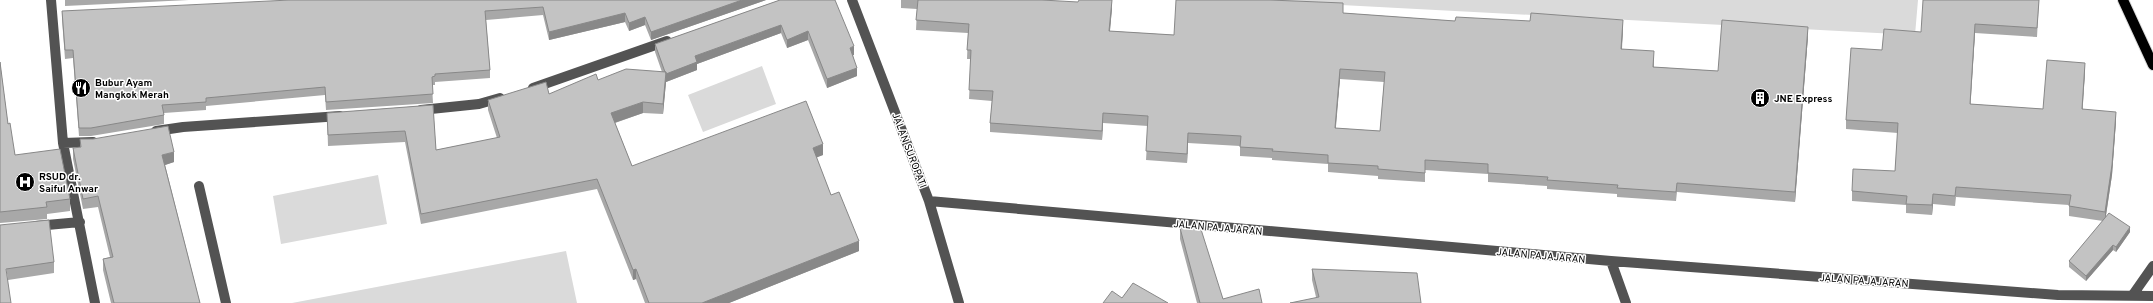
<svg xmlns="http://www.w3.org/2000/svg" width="2153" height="303" font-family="Overpass,sans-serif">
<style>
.green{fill:#dadada}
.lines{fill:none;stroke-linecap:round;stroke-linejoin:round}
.major-casing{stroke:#dbdbdb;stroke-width:12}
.minor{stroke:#535353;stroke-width:10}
.major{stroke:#000;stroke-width:10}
.wall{fill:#a8a8a8;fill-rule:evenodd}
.shaded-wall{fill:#888}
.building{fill:#c3c3c3;stroke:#888;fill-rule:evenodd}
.labels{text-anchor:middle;stroke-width:3;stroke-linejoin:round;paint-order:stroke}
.poi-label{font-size:10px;font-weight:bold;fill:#000;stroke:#fff;text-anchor:start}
.street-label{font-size:10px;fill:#000;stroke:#fff}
</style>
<rect width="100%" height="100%" fill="#fff"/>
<path class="green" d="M1246,0H1918L1915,35Z
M762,66L776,104L703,132L688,95Z
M378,175L387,224L281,244L273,196Z
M566,251L577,303H292Z"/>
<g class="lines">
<g class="major-casing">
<path id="major" d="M2123,0L2153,65"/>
</g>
<path class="minor" d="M51,0L63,143L95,303
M852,0L929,201L959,303
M533,88L667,41
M421,110L479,104L500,98
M156,131L183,127L340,116
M63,143L93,142
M199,186L226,303
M929,201L1611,261L2058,295L2153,296
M36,226L80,222
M1611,261L1626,303
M2132,296L2153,266"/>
<use href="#major" class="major"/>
</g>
<path class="wall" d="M65,0H189L65,6Z
M766,0L651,40L645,25L629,31L625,22L549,40L543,15L486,20L490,70V78L435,82V85H432L433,103L326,110L325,95L206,106V110L164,113V124L91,136H79L73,58L65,59L62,19V11Z
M780,0L854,55H853L857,76L827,88L808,40L787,48L781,33L697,64V70L666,82L663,114L643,113L615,123L632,166L823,155L816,157L831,195L859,251L729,303H645L636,279L633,280L597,189L421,224L405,142L328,146L327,113L433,105L436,150L497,138L488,110V100L549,94L598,80L662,72L655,52V44Z
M901,0H1042L1112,8L1110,31L1174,35L1343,13L1455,21L1623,29L1622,49L1654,60V67L1718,71L1808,36L1795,202L1677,192L1676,201L1617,197V194L1547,189V186L1488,182V174L1425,170V182L1378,179V176L1328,172V164L1272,160V158L1240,156V146L1188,143L1187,163L1146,160L1148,126L1103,123L1102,140L990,132V123L992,101L969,99L971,59H967L968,33L916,30L917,9L901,8ZM1340,79L1384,82L1380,131L1335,128Z
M2039,0L2037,37L1975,33L1970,104L2043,109L2085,72L2082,109L2116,121L2112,175L2106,216L2130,232L2116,252L2113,250L2086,281L2069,267V261L2103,221L2069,216V205L1956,197L1955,206L1933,204L1932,215L1906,213V205L1852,201V191L1895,171L1898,133L1846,129V120L1882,50L1921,32Z
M0,62L8,124L15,155L70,199V211L47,214V219L0,223Z
M80,139L174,162L165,165L200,303H111L103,270V259L110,257L98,207L83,209L73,159V148L80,147Z
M0,225L54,262V273L8,280Z
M1180,228L1223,299L1262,303H1197L1180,239Z
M1312,269L1421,303L1316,297L1312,280Z"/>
<path class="shaded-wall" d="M742,0H766L651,40V32Z
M1112,0V8L1109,40V31Z
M625,13V22L549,40V32Z
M645,17V25L629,31V23Z
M1623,20V29L1621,58V49Z
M1975,24V33L1970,113V104Z
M781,25V33L697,64V70L666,82L663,114V104L666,72L695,56Z
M1808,27V36L1795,202V192Z
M808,31V40L787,48V40Z
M854,46V55L850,56V48Z
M2085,63V72L2082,119V109Z
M857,68V76L827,88V79Z
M1340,69V79L1335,138V128Z
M643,102V113L611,124V113Z
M2116,112V121L2112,175L2105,221V212Z
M1103,113V123L1102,140V131Z
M1188,133V143L1187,163V154Z
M823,144V155L813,159V148Z
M174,152V162L162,166V155Z
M1933,194V204L1932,215V205Z
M2130,227V232L2116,252V247Z
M859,241V251L729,303H702Z
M2113,245V250L2086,281V276Z
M636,269V279L633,280V270Z"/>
<path class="building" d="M290,0H742L651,32L645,17L629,23L625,13L549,32L543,7L485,11L490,70L435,74V76L432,77L433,94L326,102L325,87L206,98V102L162,105L164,115L91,128H79L73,50H65L62,11Z
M780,0H835L854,46L850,48L857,68L827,79L808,31L787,40L781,25L695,56L697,62L666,74V72H665L655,44Z
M918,0H1042L1078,2L1079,0H1112L1109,31L1174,35L1176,0H1270L1343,3V13L1455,21L1456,17L1530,21L1531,13L1623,20L1621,49L1654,51L1653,67L1718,71L1722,20L1808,27L1795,192L1677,183L1676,192L1617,188L1618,185L1547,180L1548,177L1488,173V164L1425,160V173L1378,169V166L1328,163V155L1272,151L1273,149L1240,147L1241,136L1188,133L1187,154L1146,151L1148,116L1103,113L1102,131L990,123L993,91L969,90L971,50H967L969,24L916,20ZM1340,69L1385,72L1380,131L1335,128Z
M1923,0H2039L2037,28L1975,24L1970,104L2043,109L2047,60L2085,63L2082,109L2116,112L2112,165L2105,212L2069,206L2071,195L1956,187L1955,196L1933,194L1932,205L1906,204L1907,196L1852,191L1853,169L1895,171L1898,123L1846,120L1851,48L1882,50L1884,29L1921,32Z
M0,62L8,124L10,123L15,155L60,149L70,199L46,202L47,207L0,212Z
M626,69L666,72L663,104L643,102L611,113L632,166L806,101L823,144L813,148L831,195L839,192L859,241L702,303H649L636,269L633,270L597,179L421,214L405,131L328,135L327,113L433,105L436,150L500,137L488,100L546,82L549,94L596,74L598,80Z
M168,126L174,152L162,155L200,303H114L103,259L113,257L98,196L83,199L73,148L81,147L80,139H93Z
M2109,213L2130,227L2116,247L2113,245L2086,276L2069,261Z
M49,220L54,262L6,269L11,303H0V225Z
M1199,223L1223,299L1259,289L1262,303H1200L1180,228Z
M1312,269L1417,273L1421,303H1290L1319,297Z
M1133,283L1168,303H1103L1112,291L1122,298Z"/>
<defs>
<g id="restaurant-disc" transform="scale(1)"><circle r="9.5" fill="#000" stroke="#fff"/><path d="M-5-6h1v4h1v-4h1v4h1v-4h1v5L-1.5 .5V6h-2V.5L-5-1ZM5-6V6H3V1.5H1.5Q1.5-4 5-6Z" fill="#fff"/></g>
<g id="building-disc" transform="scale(1)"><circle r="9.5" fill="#000" stroke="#fff"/><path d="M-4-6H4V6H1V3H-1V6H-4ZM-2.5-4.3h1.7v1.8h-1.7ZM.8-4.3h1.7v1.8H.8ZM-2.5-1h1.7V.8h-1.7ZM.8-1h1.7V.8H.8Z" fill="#fff"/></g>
<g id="hospital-disc" transform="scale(1)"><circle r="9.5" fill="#000" stroke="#fff"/><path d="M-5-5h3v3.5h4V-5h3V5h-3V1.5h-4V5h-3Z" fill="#fff"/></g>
</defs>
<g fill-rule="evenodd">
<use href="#restaurant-disc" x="81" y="88"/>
<use href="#building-disc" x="1760" y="98"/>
<use href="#hospital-disc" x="25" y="182"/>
</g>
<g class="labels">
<g class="poi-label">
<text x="95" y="86">Bubur Ayam<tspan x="95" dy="12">Mangkok Merah</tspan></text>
<text x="1774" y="102">JNE Express</text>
<text x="39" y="180">RSUD dr.<tspan x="39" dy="12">Saiful Anwar</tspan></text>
</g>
<g class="street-label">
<text transform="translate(910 150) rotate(69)" y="4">JALAN SUROPATI</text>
<text transform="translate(1218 227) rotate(5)" y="4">JALAN PAJAJARAN</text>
<text transform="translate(1541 255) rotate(5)" y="4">JALAN PAJAJARAN</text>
<text transform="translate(1864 280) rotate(4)" y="4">JALAN PAJAJARAN</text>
</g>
</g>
</svg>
